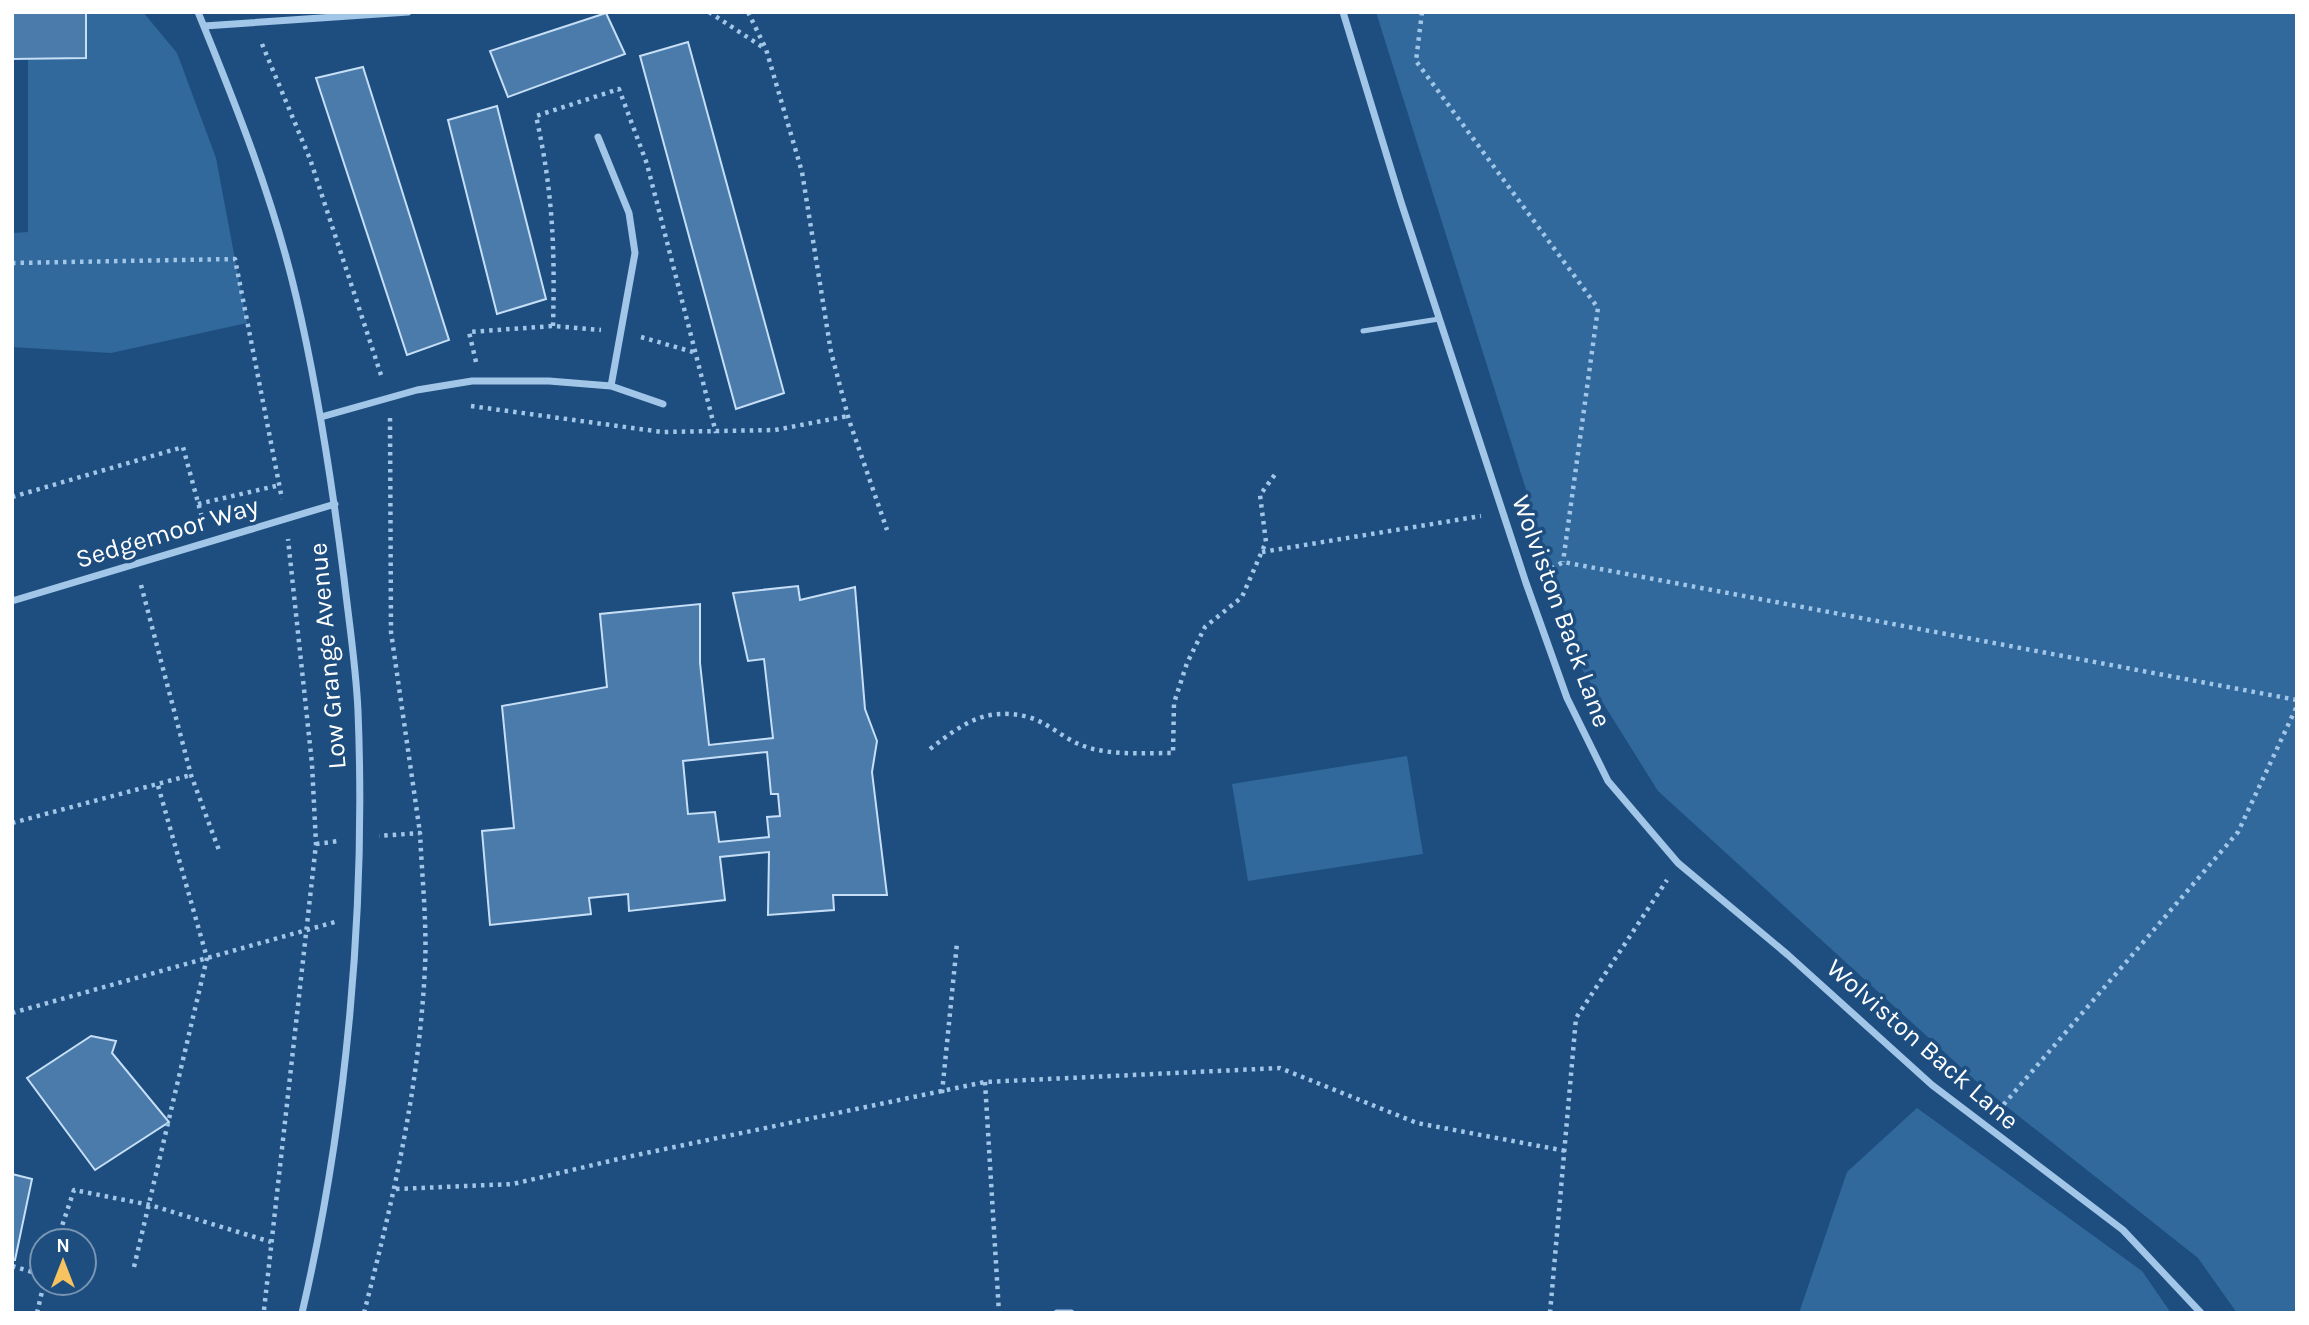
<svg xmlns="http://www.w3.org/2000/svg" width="2309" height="1325" font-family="Karla,sans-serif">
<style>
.green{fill:#31699d}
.building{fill:#4a7bab;stroke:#c6dff6;stroke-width:2;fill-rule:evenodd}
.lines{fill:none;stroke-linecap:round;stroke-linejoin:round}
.path{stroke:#a2c6e8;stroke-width:4.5;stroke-dasharray:3.5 5;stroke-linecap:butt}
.service{stroke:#a2c6e8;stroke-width:5}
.minor{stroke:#a2c6e8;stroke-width:7}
.labels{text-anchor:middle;stroke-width:7;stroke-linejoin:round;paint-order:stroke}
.street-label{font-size:26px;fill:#fff;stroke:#1e4e7f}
</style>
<rect width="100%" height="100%" fill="#1e4e7f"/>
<path class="green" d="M86,12H143L177,53L216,158L247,323L111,353L12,347V233L28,232V59L86,58Z
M1376,12H2297V1313H2237L2198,1258L1987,1091L1658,791L1583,671Z
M1407,756L1423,854L1248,881L1232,784Z
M1917,1108L2142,1271L2171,1313H1799L1847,1172Z"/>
<path class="building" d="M12,12H86V58L12,59Z
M606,13L625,54L508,97L490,51Z
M688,42L784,393L736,409L640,56Z
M363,67L449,340L407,355L316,78Z
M497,106L546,299L497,314L448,120Z
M798,586L800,600L855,587L865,709L877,741L872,772L887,895H833L834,910L768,915L769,852L720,857L725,900L629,911L628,894L589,898L591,914L490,925L482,831L514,828L502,706L607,687L600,614L700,604V663L709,745L773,738L764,659L748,661L733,593ZM767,752L771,794H778L780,816L767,817L769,837L719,842L715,812L688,814L683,761Z
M91,1036L116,1041L112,1053L169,1122L95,1170L27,1078Z
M12,1174L32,1179L15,1260H12Z"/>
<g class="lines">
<path class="path" d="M709,12L764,48
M748,12L766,49L802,172L831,352L849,420L887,530
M1422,12L1416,61L1598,308L1563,562
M262,44L310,159L382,378
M12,263L235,259L282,499
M553,326C555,249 553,192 536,116L619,89L647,164L716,433
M641,337L693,352
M476,362L469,332L553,326L601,330
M471,406L662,432L775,430L848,416
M390,418L391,632L420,833
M12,497L183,447L203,521
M198,504L280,485
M1262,552L1481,516
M1544,573L1563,562L2297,700
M141,585L191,775L220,853
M930,749C961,725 985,706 1028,717C1047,722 1063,738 1081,745C1108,756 1144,753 1173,753L1174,703L1187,663L1205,627L1242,597L1266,542L1260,495L1276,473
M12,823L191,775
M316,844L339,841
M12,1013L335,922
M985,1082L999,1313
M942,1093L957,943
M1998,1111L2238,832L2297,706
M396,1189L513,1184L627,1157L985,1082L1280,1068L1417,1123L1566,1151
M57,1241L74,1190L150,1205L271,1242
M12,1266L42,1275
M134,1267L207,958L157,782
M62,1283L64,1284
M264,1310L316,844L312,764L288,539
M37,1313L44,1283
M364,1313C394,1196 419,1088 425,967C427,923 422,877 420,833L379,836
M1550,1313L1576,1018L1667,880"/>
<path class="service" d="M1363,331L1439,319"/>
<path class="minor" d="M198,12C236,105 273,198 296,296C318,389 332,483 344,578C349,622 356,666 358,711C366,907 347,1121 302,1313
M1343,12L1401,202L1526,583L1567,698L1608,781L1678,863L1788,955L1932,1085L2123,1230L2201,1313
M204,26L408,12
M598,137L629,213L635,253L611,386
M321,417L417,390L472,381H549L611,386L663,404
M12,601L335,504
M1057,1313H1071"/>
</g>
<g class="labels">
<g class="street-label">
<text transform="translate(167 532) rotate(-17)" y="9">Sedgemoor Way</text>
<text transform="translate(1562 611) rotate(70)" y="9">Wolviston Back Lane</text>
<text transform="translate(327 656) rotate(-95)" y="9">Low Grange Avenue</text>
<text transform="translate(1923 1044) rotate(41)" y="9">Wolviston Back Lane</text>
</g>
</g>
<rect width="2309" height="1325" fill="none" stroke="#ffffff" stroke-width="28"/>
<g transform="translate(63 1262)"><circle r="33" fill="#1e4e7f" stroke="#7895b2" stroke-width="2"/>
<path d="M0-5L12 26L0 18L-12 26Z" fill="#f7c361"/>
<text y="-10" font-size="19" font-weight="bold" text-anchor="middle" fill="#ffffff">N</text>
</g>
</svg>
